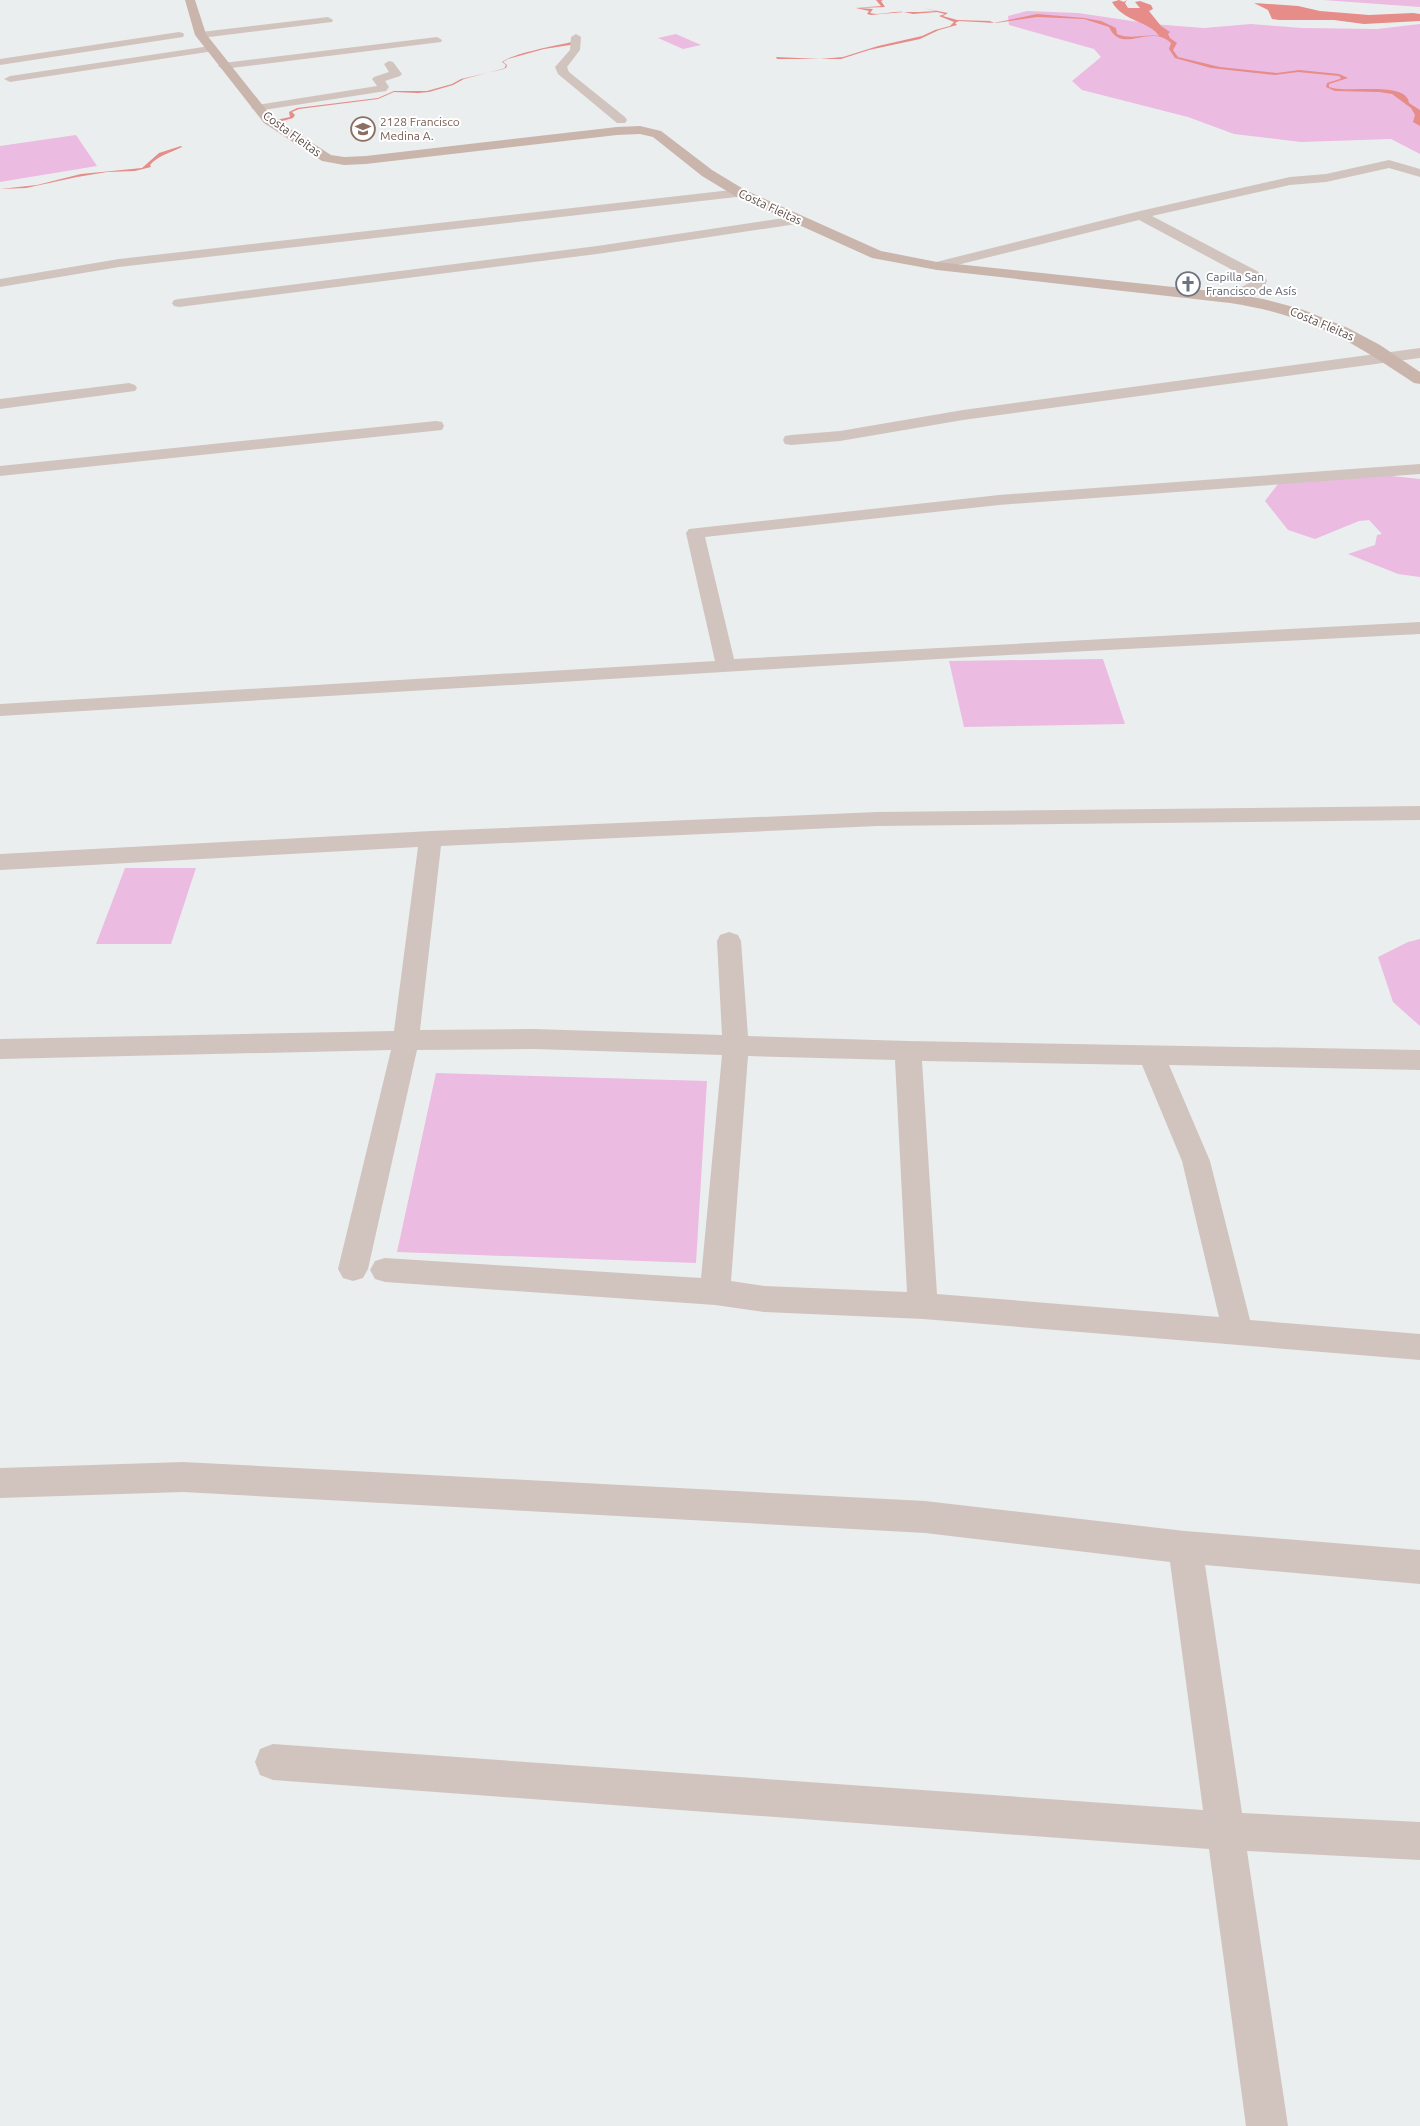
<svg xmlns="http://www.w3.org/2000/svg" width="1420" height="2126" font-family="Ubuntu,sans-serif">
<style>
.green{fill:#ebbbe1}
.water{fill:#e68c89}
.lines{fill:none;stroke-linecap:round;stroke-linejoin:round}
.minor{fill:#d1c4bf;fill-rule:evenodd}
.major{fill:#cab5ac;fill-rule:evenodd}
.labels{text-anchor:middle;stroke-width:4;stroke-linejoin:round;paint-order:stroke}
.far-education-label{font-size:12px;fill:#785e54;stroke:#fff;text-anchor:start}
.far-street-label{font-size:12px;fill:#584a45;stroke:#fff}
.far-worship-label{font-size:12px;fill:#5b616d;stroke:#fff;text-anchor:start}
</style>
<rect width="100%" height="100%" fill="#ebeeee"/>
<path class="green" d="M1323,0H1420V7Z
M1027,11L1078,13L1152,24L1204,28L1251,24L1302,28L1377,29L1420,24V154L1391,139L1301,142L1234,134L1188,117L1082,90L1072,81L1101,57L1094,49L1009,25L1008,16Z
M676,34L701,45L683,49L658,38Z
M76,135L97,166L0,182V146Z
M1372,474L1420,479V577L1398,574L1348,554L1375,545L1377,535L1382,534L1369,520L1359,521L1315,539L1288,530L1265,501L1278,484Z
M1103,659L1125,724L964,727L949,661Z
M125,868H196L171,944H96Z
M1420,939V1026L1393,1002L1378,957L1408,942Z
M436,1073L707,1081L696,1263L397,1252Z"/>
<path class="water" d="M876,0H883L881,1L885,7L860,8L873,9L870,13C881,16 892,11 903,12C914,12 925,12 936,11L923,8L948,13L943,16L957,20L990,21L994,23L1037,14L1084,18L1101,21L1116,28L1117,34C1130,40 1145,34 1159,36C1151,22 1122,21 1112,2L1119,0L1124,2L1127,0L1125,3L1128,8H1140L1135,2L1140,1L1151,5L1153,9L1149,11L1161,26L1170,32L1168,34L1170,38L1177,43L1173,50L1178,57L1220,67L1277,73L1299,70L1339,74L1348,78L1329,84V87C1346,94 1407,80 1409,103L1420,110V126L1413,122L1415,115L1411,108L1392,94L1379,92L1335,91L1326,87L1327,83L1340,79L1341,78L1339,76L1298,72L1275,75L1211,68L1175,58L1169,49L1171,43C1155,27 1132,44 1119,38C1113,35 1112,32 1109,27L1084,19L1037,17L996,23L959,21L955,23L957,25L939,30L920,39L869,50L841,59H777L776,57L820,59L843,57L878,46L922,36L935,30L950,26L954,22L939,16L945,14L937,12L913,14L904,12L871,15L867,14L869,11L856,8L881,6Z
M1254,3L1298,6L1320,11L1369,15L1413,13L1420,14V21L1364,24L1334,20H1279L1272,19L1268,10Z
M572,42L573,44L570,45L544,49L508,59L503,62L507,65L506,68L464,79L453,85L429,92L418,93L394,92L378,99L299,109L292,112L295,115L293,118L279,122L276,120L290,117L289,112L297,108L378,98L394,91H427L452,84L461,79L504,69L506,65L502,62C511,54 558,45 572,42Z
M181,146L182,147C170,153 159,155 150,165L151,167L135,171L107,172L77,177L26,188L0,189L37,185L81,174L142,168L159,153Z"/>
<g class="lines">
<path class="minor" d="M328,17L333,20L332,22L201,38L196,35L201,32Z
M179,32L183,33L184,35L183,37L0,65V59Z
M576,34L581,37L580,50L567,67L569,72L625,117L627,120L625,123H617L558,74L555,67L570,50L571,37Z
M437,37L442,40L441,42L223,69L218,66L223,63Z
M210,46L214,47L215,49L214,51L10,82L4,79L10,76Z
M389,61L393,62L402,74L400,76L385,81L389,87L386,91L257,111L251,108L257,105L377,86L372,79L374,77L389,72L384,64Z
M1389,160L1420,169V177L1389,168L1326,182L1290,185L1152,216L1257,271L1267,280L1265,286L1230,302L1225,301L1223,298L1225,295L1253,281L1139,220L937,270L930,266L932,263L1140,211L1290,177L1326,174Z
M740,189L746,193L745,196L119,267L0,287V279L119,259Z
M798,216L805,220L803,223L597,254L179,307L174,306L172,303L174,300L179,299L597,246Z
M1420,348V358L963,420L840,441L791,445L785,444L783,440L785,436L791,435L840,431L963,410Z
M129,383L135,385L137,388L135,391L0,409V399Z
M436,421L442,422L444,426L442,430L0,476V466Z
M1420,464V474L999,505L705,537L734,659L1420,622V634L971,657L0,716V704L715,661L686,533L689,529L999,495Z
M1420,806V820L877,826L441,846L420,1030L534,1029L722,1035L717,941L720,935L729,932L738,935L741,941L748,1036L908,1041L1420,1050V1070L1169,1065L1210,1161L1250,1320L1420,1334V1360L923,1319L764,1312L715,1305L385,1282L375,1279L370,1270L375,1261L385,1258L701,1278L722,1055L534,1049L417,1050L368,1269L363,1278L353,1281L343,1278L338,1269L391,1050L0,1059V1039L394,1031L418,847L0,870V854L431,831L877,812ZM748,1056L895,1060L907,1292L764,1286L731,1281ZM922,1061L1142,1065L1182,1161L1219,1317L937,1294Z
M183,1462L925,1501L1185,1531L1420,1550V1584L1205,1565L1242,1813L1420,1822V1860L1247,1851L1288,2126H1246L1209,1849L273,1780L260,1775L255,1762L260,1749L273,1744L1203,1810L1170,1562L925,1533L183,1492L0,1498V1468Z"/>
<path class="major" d="M185,0H195L206,34L272,117L331,155L344,157L366,156L617,127L640,126L661,131L712,170L745,190L881,251L937,262L1230,293L1263,299L1301,309L1348,328L1380,345L1420,372V384L1414,383C1350,340 1308,315 1230,303L937,270L872,258L735,196L702,176L653,137L640,134L617,135L366,164L344,165L322,161L264,123L195,35Z"/>
</g>
<defs>
<g id="school-ring" transform="scale(1.25)"><circle r="9.5" fill="#fff" stroke="#8d6e63" stroke-width="1.5"/><path d="M0-5L7-2L0 1L-7-2ZM-4 1L0 2.5L4 1V4Q0 6-4 4Z" fill="#8d6e63"/></g>
<g id="church-ring" transform="scale(1.25)"><circle r="9.5" fill="#fff" stroke="#6b7280" stroke-width="1.5"/><path d="M-1.2-6h2.4v3.5h3.3v2.4h-3.3V6h-2.4V-.1h-3.3v-2.4h3.3Z" fill="#6b7280"/></g>
</defs>
<g fill-rule="evenodd">
<use href="#school-ring" x="363" y="129"/>
<use href="#church-ring" x="1188" y="284"/>
</g>
<g class="labels">
<g class="far-education-label">
<text x="380" y="126">2128 Francisco<tspan x="380" dy="14">Medina A.</tspan></text>
</g>
<g class="far-street-label">
<text transform="translate(292 134) rotate(36)" y="4">Costa Fleitas</text>
<text transform="translate(770 207) rotate(25)" y="4">Costa Fleitas</text>
<text transform="translate(1322 324) rotate(23)" y="4">Costa Fleitas</text>
</g>
<g class="far-worship-label">
<text x="1206" y="281">Capilla San<tspan x="1206" dy="14">Francisco de Asís</tspan></text>
</g>
</g>
</svg>
